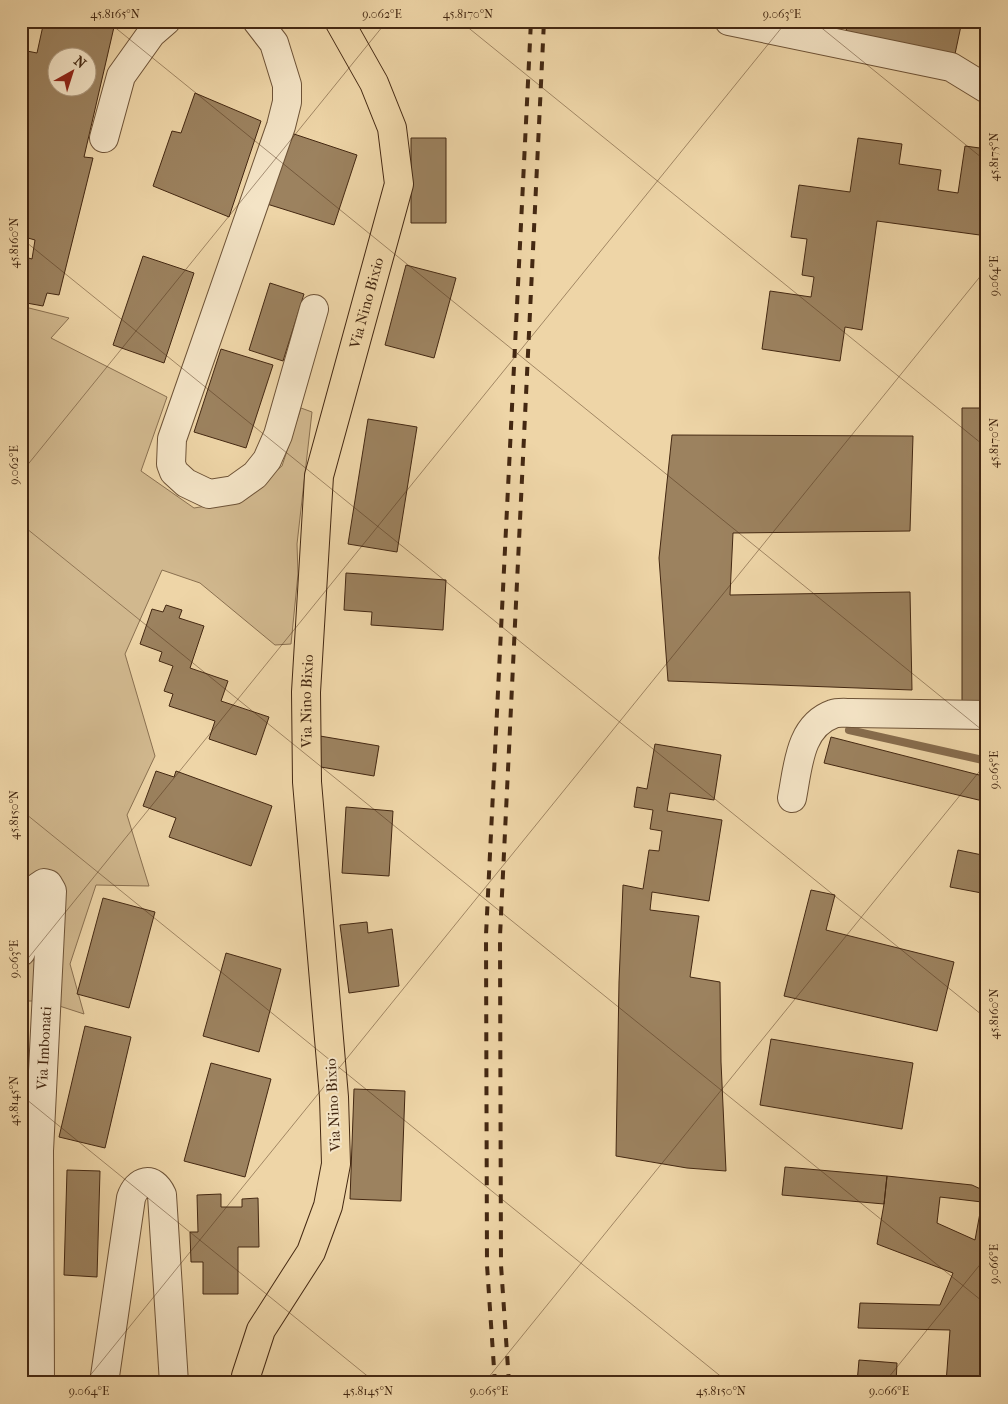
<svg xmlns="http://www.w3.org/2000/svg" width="1008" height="1404" font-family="'IM FELL French Canon',serif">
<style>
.green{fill:#d1b88e;stroke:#8a7050}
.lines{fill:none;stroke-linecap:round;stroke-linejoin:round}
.stream{stroke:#876c4d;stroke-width:8}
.building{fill:#9c825f;stroke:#442812;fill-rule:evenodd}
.minor-casing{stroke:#6e5337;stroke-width:30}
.major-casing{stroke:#442812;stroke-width:30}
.minor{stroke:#f4e4c6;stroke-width:28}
.major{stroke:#eed5a7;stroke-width:28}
.rail{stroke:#442812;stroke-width:4;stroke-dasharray:9 9;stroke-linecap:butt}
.ticks{fill:none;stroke:#442812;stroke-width:1;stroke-opacity:0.45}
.labels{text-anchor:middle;stroke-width:4;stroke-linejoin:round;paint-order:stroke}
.street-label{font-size:15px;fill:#442812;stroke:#f4e4c6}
.neatline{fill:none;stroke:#442812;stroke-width:2}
.ticks-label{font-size:12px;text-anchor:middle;fill:#442812}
</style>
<rect width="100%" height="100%" fill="#eed5a7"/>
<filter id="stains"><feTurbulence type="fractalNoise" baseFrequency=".004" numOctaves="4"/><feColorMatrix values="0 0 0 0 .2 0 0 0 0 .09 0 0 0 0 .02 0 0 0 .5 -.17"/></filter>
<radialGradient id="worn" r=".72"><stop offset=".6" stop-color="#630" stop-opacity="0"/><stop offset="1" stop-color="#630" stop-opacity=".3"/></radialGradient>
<path class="green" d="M21,306L69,318L51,338L167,397L141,471L194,508L238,501L282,466L301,408L312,412L297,544L298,574L291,644L275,645L200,583L162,570L125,654L155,756L127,815L149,886L96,885L70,964L84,1014L44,1001H21Z
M21,1022L38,1101L21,1116Z"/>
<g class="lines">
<path class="stream" d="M849,730L987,761"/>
</g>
<path class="building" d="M44,21H92L114,27L84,157L93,158L59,295L47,293L43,306L21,302V256L32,259L35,240L21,236V52L22,50L37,53ZM58,58H88V88H58Z
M803,21H821L820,25Z
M848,21H962L955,54L846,31Z
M195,93L261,121L229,217L153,186L172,131L181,133Z
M291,133L357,155L334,225L267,204Z
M411,138H446V223H411Z
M858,138L902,144L899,164L941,170L938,190L958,193L965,146L987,149V236L877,221L862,330L845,327L840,361L762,349L770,291L811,297L814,277L802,275L807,239L791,237L799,185L850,192Z
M143,256L194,273L164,363L113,345Z
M406,265L456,278L434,358L385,345Z
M270,283L304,294L283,361L249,350Z
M221,349L273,365L246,448L194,432Z
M962,408H987V708L962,707Z
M368,419L417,427L397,552L348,544Z
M672,435L913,436L910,531L733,533L730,595L910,592L912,690L668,681L659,558Z
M346,573L446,580L443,630L371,625L372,612L344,610Z
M166,605L182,610L179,618L204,626L190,668L228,681L221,701L269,717L256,755L209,739L215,721L169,706L173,694L164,691L173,666L159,661L162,652L140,644L152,609L163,612Z
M320,736L379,746L374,776L315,766Z
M831,737L987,777V802L824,763Z
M655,744L721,755L714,800L670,793L667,811L722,820L709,901L652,892L650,910L699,916L690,977L720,982L721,1062L726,1171L687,1168L616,1156L619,982L623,885L643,889L649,850L659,851L662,831L650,829L653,810L634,807L637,787L647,789Z
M156,771L174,777L176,771L272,806L251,866L169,837L176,818L143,806Z
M346,807L393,811L389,876L342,873Z
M958,850L987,856V894L950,887Z
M811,890L835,895L826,930L954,962L937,1031L784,996Z
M103,898L155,912L129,1008L77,994Z
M367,922L368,933L392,929L399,986L349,993L340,925Z
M226,953L281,969L259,1052L203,1036Z
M85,1026L131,1037L105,1148L59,1137Z
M771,1039L913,1063L902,1129L760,1105Z
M211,1063L271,1079L245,1177L184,1161Z
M354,1089L405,1091L401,1201L350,1199Z
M785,1167L887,1176L884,1204L782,1195Z
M67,1170L100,1171L97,1277L64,1275Z
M887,1176L972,1185L987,1192V1383H946L950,1330L858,1328L860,1303L940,1305L953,1273L877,1244L884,1204ZM940,1197L982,1202L975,1240L937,1223Z
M221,1194V1207H242V1199L258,1198L259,1247H238V1294H203V1262H191L190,1232H198L197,1195Z
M21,1289H28L30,1364H21Z
M859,1360L897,1363L896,1383H857Z"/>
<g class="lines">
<g class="minor-casing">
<path id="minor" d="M257,21L274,43L287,85V102L281,126L172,439L171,464L174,472L186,483L209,494L234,490L255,475L267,460L278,435L314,309
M729,21L951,67L987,89
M104,138L121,76L151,34L166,21
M792,798C798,768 799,726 833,714C838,712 846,713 852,713L987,715
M21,952L38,887L44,883L48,884L52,891L39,1151L40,1383
M104,1383L131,1198C137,1180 153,1175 162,1195L174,1383"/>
</g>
<g class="major-casing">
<g id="major">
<path id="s1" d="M246,1383V1376L261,1330L311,1252L328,1206L336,1164L334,1097L307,782L306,692L319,476L399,184L392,128L374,83L339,21"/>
</g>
</g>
<use href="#minor" class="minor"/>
<use href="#major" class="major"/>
<path class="rail" d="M495,1383L487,1265L486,935L531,21
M509,1383L501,1265L500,936L544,21"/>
</g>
<path class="ticks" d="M107,21L987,734M460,21L987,448M813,21L987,162M21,238L987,1019M21,473L387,21M21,524L987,1305M21,810L729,1383M21,967L787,21M21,1095L376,1383M21,1381L23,1383M84,1383L987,268M484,1383L987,762M884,1383L987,1256"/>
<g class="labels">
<g class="street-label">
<text dy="5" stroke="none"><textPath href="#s1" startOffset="1109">Via Nino Bixio</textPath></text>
<text dy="5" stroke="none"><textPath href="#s1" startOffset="704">Via Nino Bixio</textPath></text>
<text transform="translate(44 1048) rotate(-87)" y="5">Via Imbonati</text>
<text transform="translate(333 1105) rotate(-93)" y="5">Via Nino Bixio</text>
</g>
</g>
<rect width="1008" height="1404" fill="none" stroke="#eed5a7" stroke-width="55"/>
<g transform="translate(72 72) rotate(39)"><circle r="24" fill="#f4e4c6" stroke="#ae997e"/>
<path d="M0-4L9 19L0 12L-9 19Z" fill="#8f2418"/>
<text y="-8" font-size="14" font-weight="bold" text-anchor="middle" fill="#442812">N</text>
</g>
<rect x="28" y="28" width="952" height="1348" class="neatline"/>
<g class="ticks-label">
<text x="115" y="18">45.8165°N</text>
<text x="382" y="18">9.062°E</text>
<text x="468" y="18">45.8170°N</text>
<text x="782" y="18">9.063°E</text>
<text transform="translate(994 157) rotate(-90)" y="4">45.8175°N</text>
<text transform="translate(14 243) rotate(-90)" y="4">45.8160°N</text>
<text transform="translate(994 276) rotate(-90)" y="4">9.064°E</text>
<text transform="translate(994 443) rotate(-90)" y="4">45.8170°N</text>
<text transform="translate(14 465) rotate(-90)" y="4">9.062°E</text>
<text transform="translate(994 770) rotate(-90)" y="4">9.065°E</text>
<text transform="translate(14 815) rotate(-90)" y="4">45.8150°N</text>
<text transform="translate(14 959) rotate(-90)" y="4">9.063°E</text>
<text transform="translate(994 1014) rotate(-90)" y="4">45.8160°N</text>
<text transform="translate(14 1101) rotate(-90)" y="4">45.8145°N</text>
<text transform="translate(994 1264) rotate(-90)" y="4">9.066°E</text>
<text x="89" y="1395">9.064°E</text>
<text x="368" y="1395">45.8145°N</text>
<text x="489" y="1395">9.065°E</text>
<text x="721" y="1395">45.8150°N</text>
<text x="889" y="1395">9.066°E</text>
</g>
<rect width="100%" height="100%" filter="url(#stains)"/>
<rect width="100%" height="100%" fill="url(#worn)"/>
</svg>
